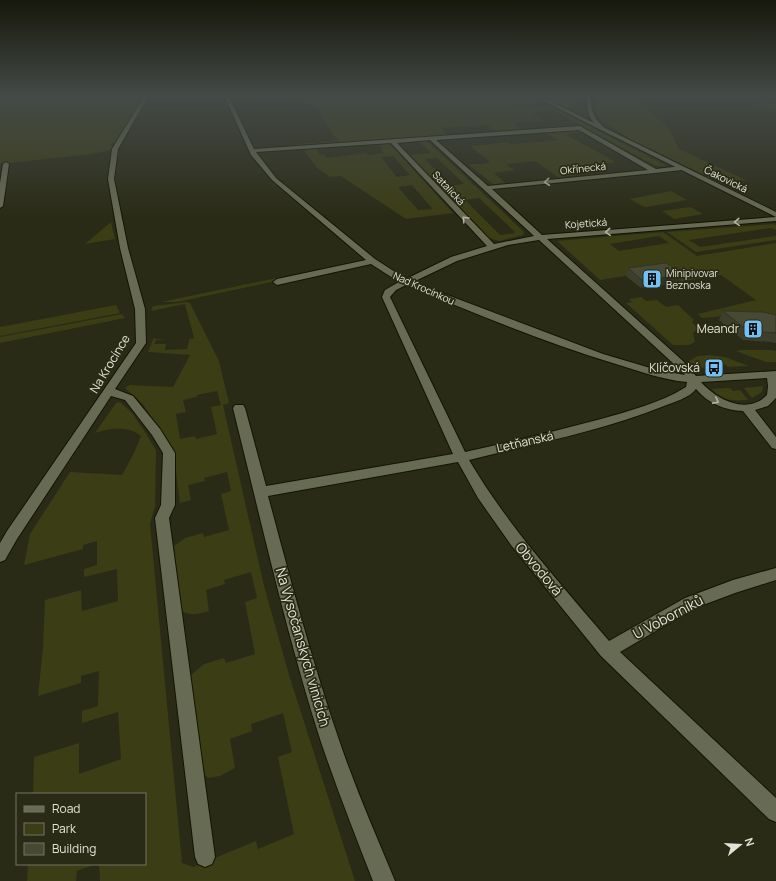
<svg xmlns="http://www.w3.org/2000/svg" width="776" height="881" font-family="Manrope,sans-serif">
<style>
.green{fill:#3b3d15;fill-rule:evenodd}
.lines{fill:none;stroke-linecap:round;stroke-linejoin:round}
.street-casing{stroke:#131402;stroke-width:2}
.secondary-casing{stroke:#131402;stroke-width:2}
.street{fill:#686b53;fill-rule:evenodd}
.secondary{fill:#686b53;fill-rule:evenodd}
.wall{fill:#3d3f2c}
.shaded-wall{fill:#323324}
.building{fill:#474933;stroke:#323324}
.oneway{stroke:#b2b4a2}
.labels{text-anchor:middle;stroke-width:3.5;stroke-linejoin:round;paint-order:stroke}
.far-street-label{font-size:10px;fill:#e3e4d7;stroke:#2a2b16}
.far-poi-label{font-size:10px;fill:#e3e4d7;stroke:#2a2b16;text-anchor:start}
.poi-label{font-size:12px;fill:#e3e4d7;stroke:#2a2b16;text-anchor:end}
.street-label{font-size:12px;fill:#e3e4d7;stroke:#2a2b16}
.near-street-label{font-size:14px;fill:#e3e4d7;stroke:#2a2b16}
</style>
<rect width="100%" height="100%" fill="#2a2b16"/>
<path class="green" d="M0,95H144L116,143H112L110,146H113L111,150L91,154L0,164Z
M243,95H527L540,103L516,105L521,108L552,107L667,166H656L551,109H544L542,111H532L536,114L533,115L541,120L546,121L514,123L523,131L496,133L488,125L442,128L448,136L299,146L297,144L339,141L334,136L316,107L282,95L237,98Z
M542,95C551,95 558,98 567,97L565,95H579V108H567Z
M595,95H662L641,103L670,130L679,149L746,180L721,183L630,139L601,120L597,114Z
M776,101V110H769L744,103Z
M578,131L582,132L565,134L616,162L565,168L573,174L579,175L558,177L535,161L508,164L507,165L515,170L494,173L505,183L493,184L468,164H483L490,162L470,146L508,142L510,144L552,141L558,140L545,133Z
M418,141H427L524,232L523,235L499,241L489,238L409,155L431,153ZM437,158L464,184L451,186L425,159ZM479,198L515,232V233L500,235L465,200Z
M389,143L453,213L406,219L341,176L330,177L317,168L304,150L317,149L320,155L324,154L326,158L366,153L368,155L383,153L381,149H383L379,144ZM393,156L410,175L397,177L381,157ZM412,185L432,208V209L418,210L398,187Z
M671,191L687,200L646,207L642,206L630,199Z
M690,207L703,214L674,219L662,211Z
M111,222L115,239L85,244Z
M773,224L776,225V230L771,228L689,240L700,247L776,236V240L696,252L667,232Z
M663,232L697,256L776,243V321L735,315L702,318L698,314L756,300L721,275L679,282L663,270L600,280L557,241ZM659,236L669,243L619,251L610,244Z
M281,277L276,281L177,302H161Z
M641,297L646,301L657,300L666,307L678,305L694,320L692,322L698,329L693,333L695,342L689,345H673L626,303L632,302L629,299Z
M187,302L190,303L219,361L229,403L223,405L264,586L289,675L355,881H100L99,864H145V794H33L34,757L79,743V774L121,759L118,712L82,723V711L98,706L99,671L81,676V683L38,696L43,647L45,600L81,590L82,611L118,601L117,569L84,577V569L97,565V541L83,545V549L24,565L30,534L70,472L122,475L134,453L141,436C128,425 110,428 95,433L116,403L120,402L132,413L145,432L156,450L155,506L150,524L182,863L193,867L256,841L258,849L294,834L278,757L292,752L283,713L251,724L252,731L230,739L235,768L220,776L208,778L199,769L190,676L204,664L224,658L226,663L255,654L245,602L257,598L251,572L224,580L225,584L206,590L209,611C198,614 191,617 180,610L174,546L185,538L203,533L204,537L229,530L221,494L231,491L227,472L204,478L205,481L188,485L191,500L180,503L173,449L142,403L125,388L129,385L173,387L190,355L148,352L154,337L155,339H167L156,340L154,344H166L165,350L187,349L190,338L191,339L198,337L194,338L185,304L151,311L153,306ZM217,391L221,405L211,407L217,434L196,439L195,436L180,439L176,414L186,412L183,400L197,397V395Z
M116,305L120,313L0,336V327Z
M122,314L125,318L0,343V337Z
M743,350H772L776,351V362H766L736,351Z
M710,355L725,357L749,366L728,367L724,364H713L715,367L695,368L689,364V361L698,356Z
M763,386L762,392L752,398L744,388Z
M730,388L733,391L740,390L748,400C733,401 722,401 712,389Z
M28,864H96L77,871L76,881H27Z"/>
<g class="lines">
<g class="street-casing">
<path id="street" d="M145,95H149L118,149L114,179L128,248L145,309L146,343L115,389L133,396L160,429L175,453V505L169,518L215,857L212,864L205,867L198,864L195,857L155,518L161,505L163,453L152,435L125,400L111,396L17,539L5,560L0,562V543L7,531L136,343L135,309L120,248L108,179L112,149Z
M224,95H228L254,149L580,126L656,169L682,166L685,168L682,170L655,173L492,189L542,235L776,217V221L547,239L683,361L696,376L776,371V398L768,406L755,410L776,437V449L772,448L743,411C724,410 709,404 696,389C689,398 674,402 664,406C601,431 534,444 469,460C508,526 559,582 609,641L685,598L733,580L776,568V580L735,593L695,608L620,652L776,798V822L769,819L601,656L511,545L478,498L458,462L268,496C290,578 312,662 340,743C356,790 376,835 395,881H373C355,835 337,789 321,742C286,633 261,520 233,408L235,405H243L245,408L266,486L453,454L382,297L385,290L399,282L371,264L277,285L273,282L277,279L366,260L272,180L251,155ZM579,130L648,170L488,186L436,140ZM430,140L534,236L494,244L397,143ZM391,143L487,246L451,257L406,279L375,259L276,178L256,152ZM539,240L675,365L685,375L657,370L603,354L413,282L457,261L508,245ZM406,285C475,313 545,343 616,364C639,371 663,380 687,382L686,387C660,403 629,411 601,419C556,431 510,442 465,452L390,297L396,290ZM767,378L768,386L767,395C747,416 716,399 701,382Z
M532,95H538L606,129L601,130Z
M6,162L9,164L3,206L0,208V183L3,164Z"/>
</g>
<g class="secondary-casing">
<path id="secondary" d="M587,95H591C591,110 593,118 605,128L776,212V217L601,130C589,120 586,111 587,95Z
M759,95L776,96V98L761,96Z"/>
</g>
<use href="#street" class="street"/>
<use href="#secondary" class="secondary"/>
</g>
<path class="wall" d="M628,268L682,274L679,282L641,288L626,276Z
M723,311L776,315V343L771,342L743,340L719,320Z"/>
<path class="shaded-wall" d="M682,274L679,282L641,288L643,281Z"/>
<path class="building" d="M666,263L682,274L643,281L628,268Z
M723,311L763,312L776,315V333L748,331Z"/>
<defs><path id="oneway-chevron" d="M-2-3.5L2.5 0L-2 3.5" fill="none" stroke-width="1.6" stroke-linecap="round" stroke-linejoin="round"/></defs>
<g class="oneway">
<use href="#oneway-chevron" transform="translate(547 182) rotate(174)"/>
<use href="#oneway-chevron" transform="translate(465 219) rotate(-134)"/>
<use href="#oneway-chevron" transform="translate(737 222) rotate(176)"/>
<use href="#oneway-chevron" transform="translate(608 232) rotate(176)"/>
<use href="#oneway-chevron" transform="translate(716 401) rotate(28)"/>
</g>
<linearGradient id="sky" x2="0" y2="1"><stop stop-color="#17180c"/><stop offset="0.44" stop-color="#444a47"/><stop offset="1" stop-color="#444a47" stop-opacity="0"/></linearGradient>
<rect width="776" height="218" fill="url(#sky)"/>
<defs>
<g id="building-square" transform="scale(1)"><rect x="-9" y="-9" width="18" height="18" rx="4" fill="#71c1f5" stroke="#2a2b16"/><path d="M-4-6H4V6H1V3H-1V6H-4ZM-2.5-4.3h1.7v1.8h-1.7ZM.8-4.3h1.7v1.8H.8ZM-2.5-1h1.7V.8h-1.7ZM.8-1h1.7V.8H.8Z" fill="#111"/></g>
<g id="bus-square" transform="scale(1)"><rect x="-9" y="-9" width="18" height="18" rx="4" fill="#71c1f5" stroke="#2a2b16"/><path d="M-5-6H5V4H4V6H2V4H-2V6H-4V4H-5ZM-3.5-4V0h7V-4ZM-3.5 1.2v1.5H-2V1.2ZM2 1.2v1.5H3.5V1.2Z" fill="#111"/></g>
</defs>
<g fill-rule="evenodd">
<use href="#building-square" x="652" y="279"/>
<use href="#building-square" x="753" y="329"/>
<use href="#bus-square" x="714" y="368"/>
</g>
<g class="labels">
<g class="far-street-label">
<text transform="translate(583 168) rotate(-6)" y="4">Okřínecká</text>
<text transform="translate(726 179) rotate(26)" y="4">Čakovická</text>
<text transform="translate(449 188) rotate(47)" y="4">Satalická</text>
<text transform="translate(586 223) rotate(-4)" y="4">Kojetická</text>
<text transform="translate(424 288) rotate(24)" y="4">Nad Krocínkou</text>
</g>
<g class="far-poi-label">
<text x="666" y="277">Minipivovar<tspan x="666" dy="12">Beznoska</tspan></text>
</g>
<g class="poi-label">
<text x="739" y="333">Meandr</text>
<text x="700" y="372">Klíčovská</text>
</g>
<g class="street-label">
<text transform="translate(110 364) rotate(-59)" y="4">Na Krocínce</text>
<text transform="translate(525 442) rotate(-13)" y="4">Letňanská</text>
</g>
<g class="near-street-label">
<text transform="translate(539 569) rotate(50)" y="5">Obvodová</text>
<text transform="translate(668 617) rotate(-28)" y="5">U Voborníků</text>
<text transform="translate(303 647) rotate(74)" y="5">Na Vysočanských vinicích</text>
</g>
</g>
<rect x="16" y="793" width="130" height="72" fill="#2a2b16" stroke="#747563"/>
<rect x="24" y="806" width="20" height="6" fill="#686b53" stroke="#747563"/>
<text x="52" y="813" font-size="12" fill="#e3e4d7">Road</text>
<rect x="24" y="823" width="20" height="12" fill="#3b3d15" stroke="#747563"/>
<text x="52" y="833" font-size="12" fill="#e3e4d7">Park</text>
<rect x="24" y="843" width="20" height="12" fill="#474933" stroke="#747563"/>
<text x="52" y="853" font-size="12" fill="#e3e4d7">Building</text>
<g transform="translate(740 845) rotate(72)" stroke="#2a2b16" stroke-width="3" paint-order="stroke">
<path d="M0-3L7 15L0 10L-7 15Z" fill="#e3e4d7"/>
<text y="-6" font-size="11" font-weight="bold" text-anchor="middle" fill="#e3e4d7">N</text>
</g>
</svg>
